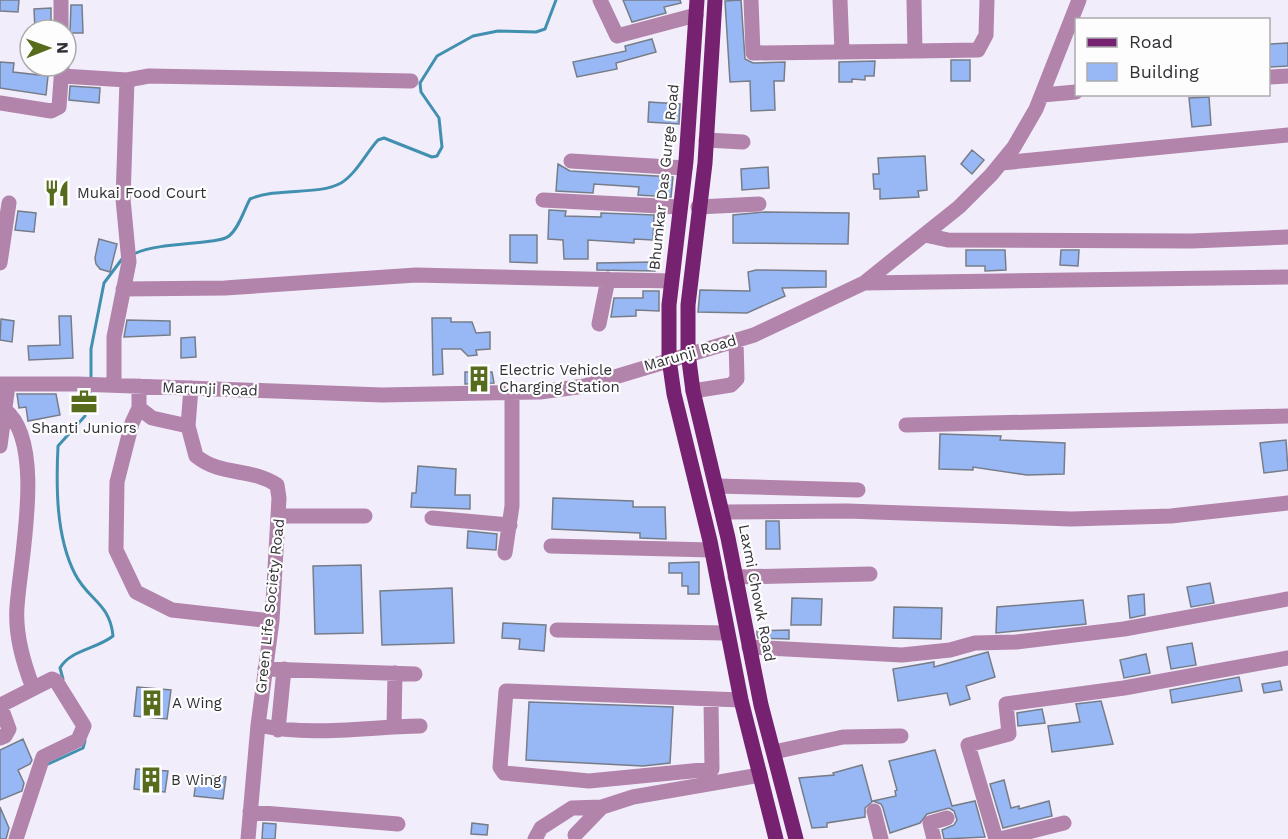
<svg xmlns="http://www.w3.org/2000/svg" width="1288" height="839" font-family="'Work Sans',sans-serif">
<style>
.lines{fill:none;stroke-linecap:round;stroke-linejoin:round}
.stream{stroke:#4290b0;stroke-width:3}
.building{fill:#98b8f5;stroke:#777d88;stroke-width:1.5}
.minor{stroke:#b283ab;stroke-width:15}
.major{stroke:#772270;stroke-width:15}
.labels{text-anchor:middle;stroke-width:4.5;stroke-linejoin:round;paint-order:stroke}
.street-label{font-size:15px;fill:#313036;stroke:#fdfdfd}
.poi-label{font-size:15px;fill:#313036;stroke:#fdfdfd;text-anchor:start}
</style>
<rect width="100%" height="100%" fill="#f1edfb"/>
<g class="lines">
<path class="stream" d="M136,253C159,242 218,245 229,236C239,228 244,210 250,199C278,187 317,196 341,183C356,174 366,153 378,140L384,138L432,157L437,156L442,147L439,118L421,92L420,83L437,56L473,36L498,31L536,32L545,29L556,0
M91,378V349L104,283L122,259
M63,679L60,668C70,650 97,649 113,636C110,603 88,600 75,574C56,537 56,487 58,446L85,416L91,388
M46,765L83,748L85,741"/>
</g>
<path class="building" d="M0,0H19L18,12L0,11Z
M623,0H680L681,3L664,7L666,13L632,22Z
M741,0L745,59L753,63L785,62L784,81H774L775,110L751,111L750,81L730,82L725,1Z
M71,5H82L83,33H70Z
M51,8V30H35L34,9Z
M652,39L656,52L616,63L617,69L577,77L573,62L626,51L625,46Z
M1288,43V66L1269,67V44Z
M951,60H970V81H951Z
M875,61L874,76H865V80L852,79V82H839V62Z
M0,62L14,63L13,72L48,76L46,95L0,88Z
M70,86L100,88L99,103L69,100Z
M1209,97L1211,125L1192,127L1189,98Z
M649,102L680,104L679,124L648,122Z
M972,150L984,160L972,174L961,164Z
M925,156L927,190L918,191L919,197L880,199V189H874L873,174H879L878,158Z
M558,164L570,171L673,177L671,197L638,195L639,187L594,184L593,193L556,191Z
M768,167L769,188L742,190L741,169Z
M549,210L566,211L565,216L601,217V213L654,215L653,240L634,239V243L588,240V259H564L563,240L548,239Z
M18,211L36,213L34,232L15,230Z
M765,212L849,213L848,244L733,243V215Z
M510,235H537V263L510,262Z
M99,239L117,244L110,272L100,269L96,264L95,258Z
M966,250H1005L1006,270L985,271V266H966Z
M1061,250H1079L1078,266L1060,265Z
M655,262V271L597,270V263Z
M756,270L826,271V287L782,288L785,296L747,313L698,312L700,290L750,291L748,272Z
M643,291H659V311L636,310V316L611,317L614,298H643Z
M59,316H71L73,358L29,360L28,346L60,345Z
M432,318H451V322H472L476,333L490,332V349L476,350L477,355L468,356L461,349H442L443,374L433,375Z
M1,319L14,321L12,342L0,340Z
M127,320L170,321V335L124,337Z
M195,337L196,357L181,358V338Z
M465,372H492L494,383L465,384Z
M17,394H56L60,415L28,421L26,407L19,408Z
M940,434L1001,436L1000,440L1065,443L1064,474L1027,475L973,467V470L939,469Z
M1286,440L1288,470L1264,473L1260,443Z
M418,466L456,469L455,495H470V509L411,507L412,493H416Z
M553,498L633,501V507H665L666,539L640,538V533L552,529Z
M766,521H779L780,549H766Z
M468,531L497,534L496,550L467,548Z
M699,562V594H688V586H682V573H669V563Z
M361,565L363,633L315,634L313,566Z
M1210,583L1214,603L1191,607L1187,587Z
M452,588L454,643L382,645L380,591Z
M1144,594L1145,615L1130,618L1128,596Z
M792,598L822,599L821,625H791Z
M1083,600L1086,624L996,633L997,607Z
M894,607L942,608L941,639L893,638Z
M503,623L546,625L544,651L519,649L520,639L502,638Z
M789,630V639L758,638L757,635V631Z
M1192,643L1196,665L1171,669L1167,647Z
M988,652L995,677L966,686L970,699L950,705L947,693L898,701L893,669L934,662V667Z
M1146,654L1150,673L1124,678L1120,660Z
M1239,677L1242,691L1172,703L1170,690Z
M1280,681L1282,690L1264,693L1262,684Z
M137,687L171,690L167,719L134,716Z
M1101,701L1113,744L1052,752L1048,726L1080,722L1076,704Z
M529,702L673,707L670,763L643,766L526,760Z
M1042,709L1045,723L1018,726L1017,713Z
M23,739L32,760L30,764L18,770L24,783L22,791L0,800V750Z
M935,750L952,806L975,801L985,837L944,839L942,830L954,825L957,820L954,811L949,808L927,814L920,823L890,833L883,808L881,804L873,801L896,796L895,791L897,790L889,761Z
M862,765L872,802L865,808V817L827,823V827L812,828L799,778L834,775L833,773Z
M136,769L168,771L165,792L134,789Z
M197,775L226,777L223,799L194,796Z
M1004,780L1011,808L1019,806V809L1049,801L1052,816L1003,828L990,784Z
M0,807L9,828L6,839H0Z
M263,823L276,824L275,839H262Z
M472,823L488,825L487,835L471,834Z"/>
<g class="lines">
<path class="minor" d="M61,0V30
M600,0L617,36L696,15
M751,0L753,53L915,51L914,0
M840,0L842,52
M915,51L978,50L986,35L987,0
M62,76L127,80L123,199L129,262L114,337V385
M1268,77L1288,76
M127,80L149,76L411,81
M1042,95L1076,92
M0,103L51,111L59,107L62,66
M706,140L743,142
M571,161L685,168
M1001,163L1288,135
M543,200L679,207
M698,207L759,204
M925,235L948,240L1192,241L1288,237
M0,263L9,203
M864,283L1288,277
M123,289L225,288L416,275L671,281
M599,324L608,279
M0,384H78L382,395L540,392L585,386L754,335L864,283L959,207L991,175L1014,147L1036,109L1079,0
M139,386V408L132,423L117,482L116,550L136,592L172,610L272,621
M191,388L188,426L196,456C222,477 250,467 277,485L279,498L272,621L258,725L248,839
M693,391L731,385L737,379L736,340
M139,408L152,418L188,426
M5,410C46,442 20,560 17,607C15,635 23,662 33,688
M906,425L1288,416
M0,446L8,385
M716,486L858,490
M722,512L847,511L1071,519L1171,516L1288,503
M280,516H365
M432,518L510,525
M551,546L711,550
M505,553L512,506V393
M735,577L870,574
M557,630L726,633
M749,647L902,655L950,650L975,643L1016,642L1124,629L1288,599
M265,669L415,674
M711,700L712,769L589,781L504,773L500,767L506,691L741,700
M258,725C314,737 363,727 420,726
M394,726L395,673
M278,730L284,669
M0,738L5,736L9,729L2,710L3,704L52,679L56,681L84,726L78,740L43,757L16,839
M774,752L843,737L901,736
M874,811L881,839
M250,812L398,824
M575,835L602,807L633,797L760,775
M535,839L541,828L572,808L602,807
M934,839L930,823L947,818
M996,839L968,745L1009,734L1006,704L1124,688L1288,658
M1000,839L1064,823"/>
<path class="major" d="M697,0L686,161L669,305V359L674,394L710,541L741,700L776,839
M715,0L705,163L688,305V353L693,391L728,538L761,705L796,839"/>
</g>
<defs>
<g id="restaurant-bare" transform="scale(2.07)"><path d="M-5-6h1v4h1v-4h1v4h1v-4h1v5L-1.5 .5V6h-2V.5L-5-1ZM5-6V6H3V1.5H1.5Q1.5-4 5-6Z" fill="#566b1b" stroke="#fdfdfd" stroke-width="2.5" paint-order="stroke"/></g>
<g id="building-bare" transform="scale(2.07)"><path d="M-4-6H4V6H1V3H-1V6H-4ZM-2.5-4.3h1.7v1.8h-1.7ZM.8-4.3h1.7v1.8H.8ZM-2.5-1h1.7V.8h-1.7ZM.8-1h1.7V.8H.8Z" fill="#566b1b" stroke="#fdfdfd" stroke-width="2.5" paint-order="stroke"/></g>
<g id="office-bare" transform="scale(2.07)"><path d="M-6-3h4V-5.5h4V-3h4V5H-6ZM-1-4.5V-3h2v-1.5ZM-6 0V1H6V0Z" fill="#566b1b" stroke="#fdfdfd" stroke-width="2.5" paint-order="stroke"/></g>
</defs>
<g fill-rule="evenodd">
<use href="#restaurant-bare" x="57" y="193"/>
<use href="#building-bare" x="479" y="379"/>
<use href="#office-bare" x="84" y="402"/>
<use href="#building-bare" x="152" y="703"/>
<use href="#building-bare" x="151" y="780"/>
</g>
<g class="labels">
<g class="street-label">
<text transform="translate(664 177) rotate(-84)" y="5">Bhumkar Das Gurge Road</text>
<text transform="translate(690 353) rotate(-16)" y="5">Marunji Road</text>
<text transform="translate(210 389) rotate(2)" y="5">Marunji Road</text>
<text transform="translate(757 593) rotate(79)" y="5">Laxmi Chowk Road</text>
<text transform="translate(270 606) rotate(-84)" y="5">Green Life Society Road</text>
</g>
<g class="poi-label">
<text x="77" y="198">Mukai Food Court</text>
<text x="499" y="375">Electric Vehicle<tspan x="499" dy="17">Charging Station</tspan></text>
<text x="84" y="433" text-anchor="middle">Shanti Juniors</text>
<text x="172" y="708">A Wing</text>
<text x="171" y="785">B Wing</text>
</g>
</g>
<rect x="1075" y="18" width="195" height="78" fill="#fdfdfd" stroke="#ababad" stroke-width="1.5"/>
<rect x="1087" y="38" width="30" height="9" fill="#772270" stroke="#ababad" stroke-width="1.5"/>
<text x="1129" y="48" font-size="18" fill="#313036">Road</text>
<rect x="1087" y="63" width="30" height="18" fill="#98b8f5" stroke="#ababad" stroke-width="1.5"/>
<text x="1129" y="78" font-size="18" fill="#313036">Building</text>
<g transform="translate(48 48) rotate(89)"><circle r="28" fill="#fdfdfd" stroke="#ababad" stroke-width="1.5"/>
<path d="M0-4.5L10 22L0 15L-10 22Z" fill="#566b1b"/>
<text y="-9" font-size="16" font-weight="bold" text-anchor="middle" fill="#313036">N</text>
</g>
</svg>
